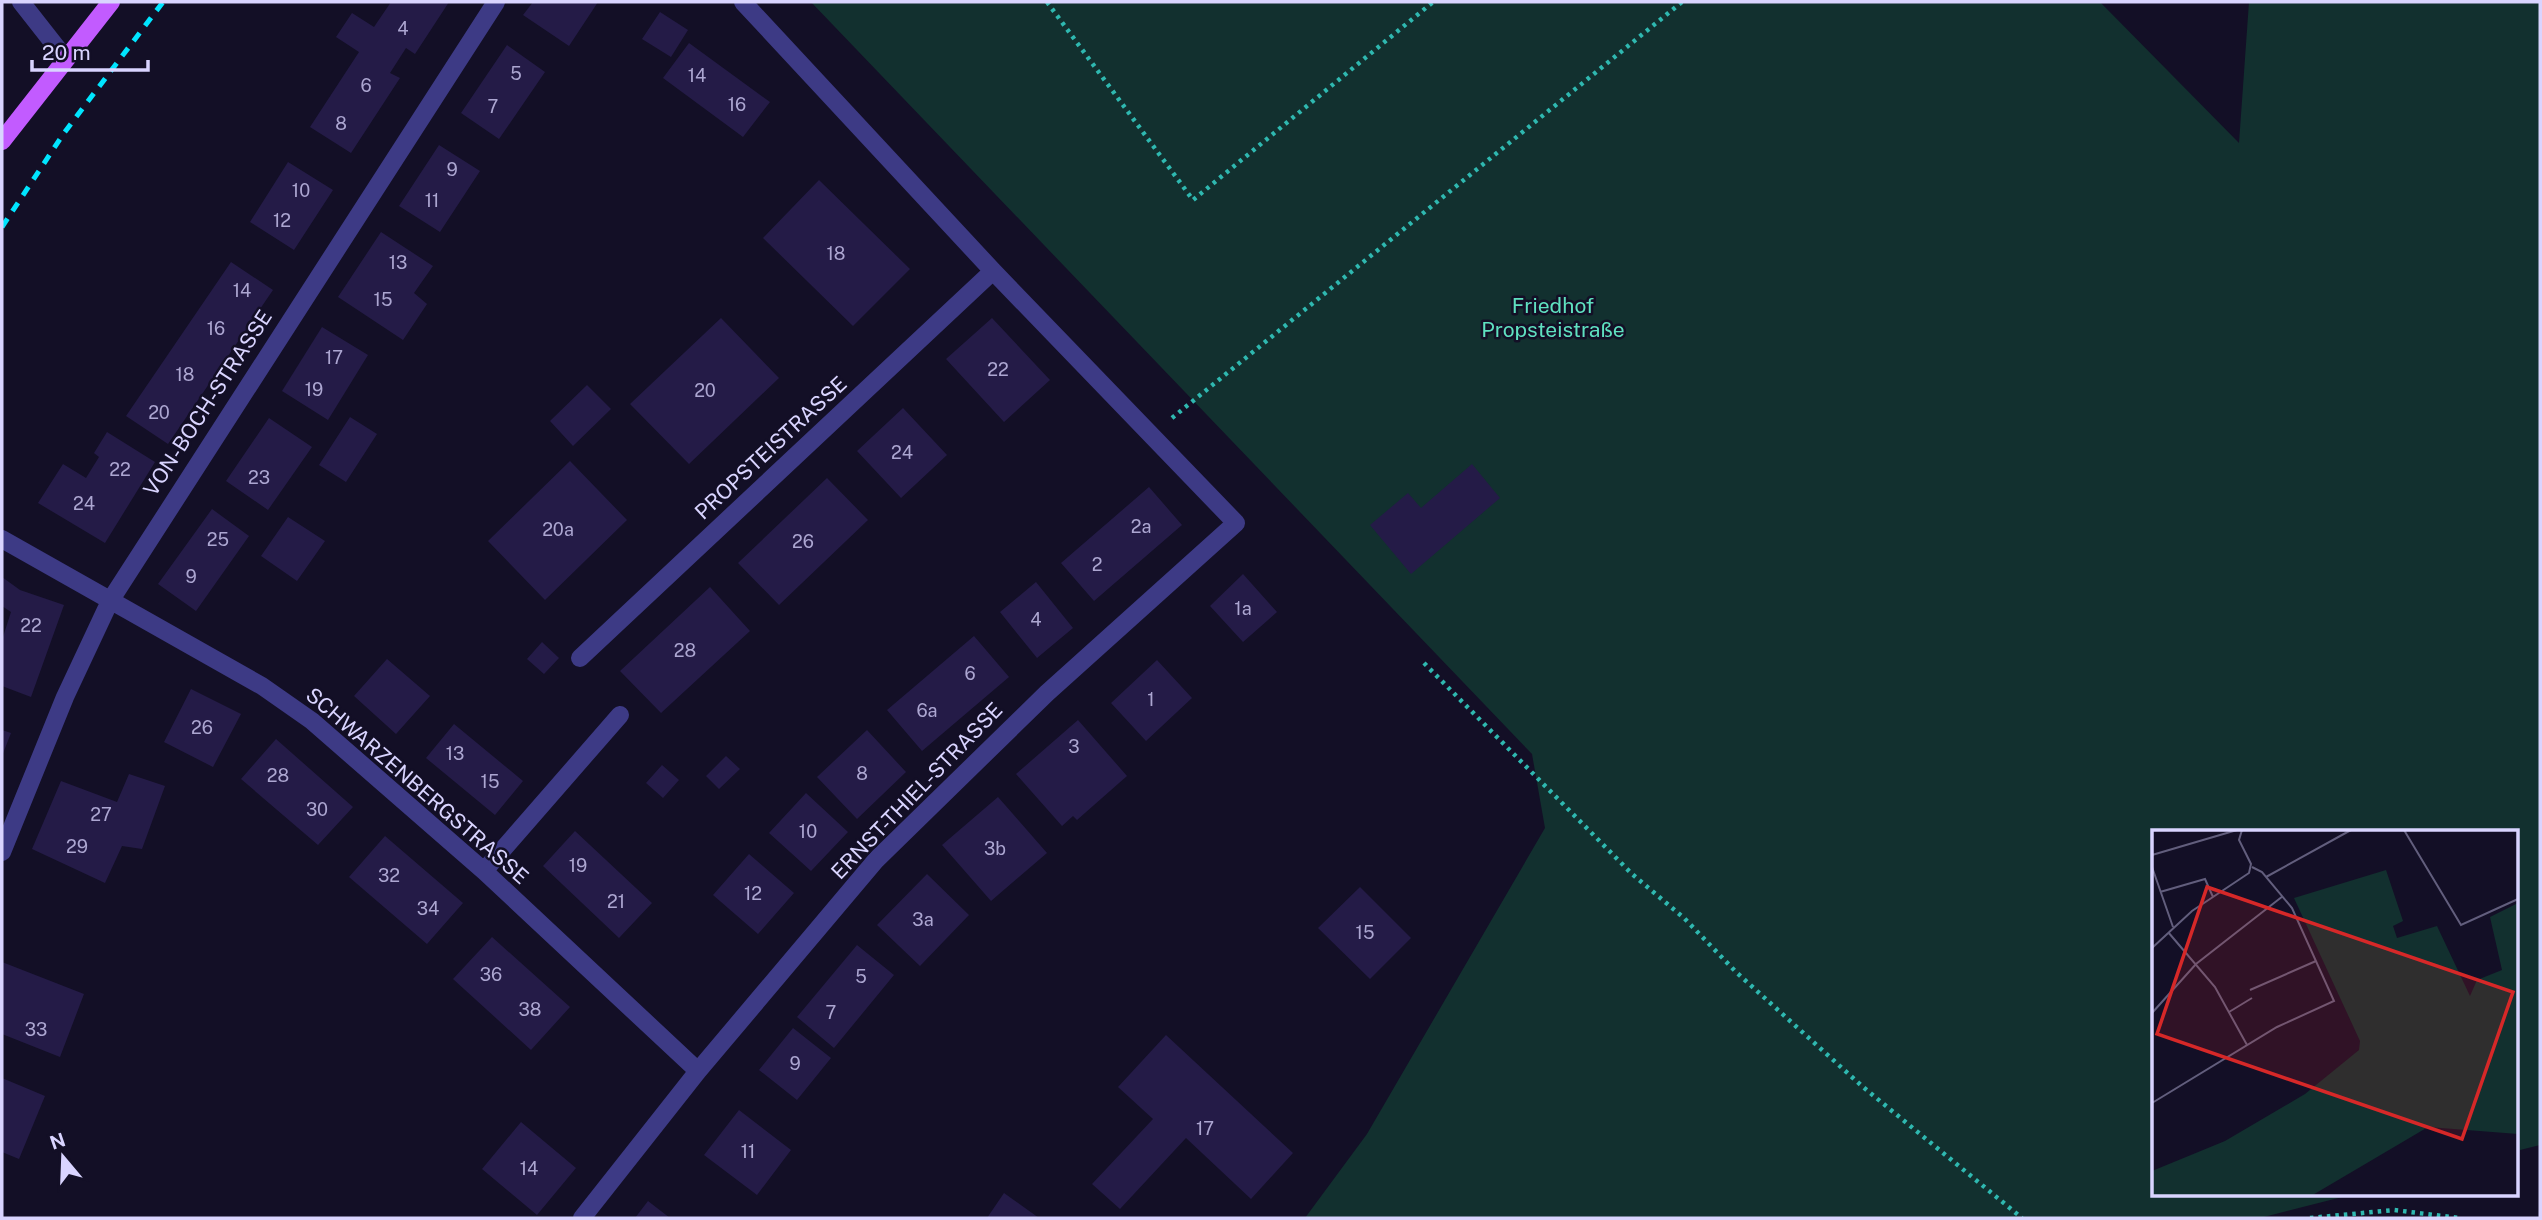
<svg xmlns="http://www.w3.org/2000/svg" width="2542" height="1220" font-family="'Public Sans',sans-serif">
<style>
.green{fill:#12302f}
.building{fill:#241b47}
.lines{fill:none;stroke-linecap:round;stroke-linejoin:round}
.path{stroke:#2fb8b0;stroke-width:4.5;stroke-dasharray:3.5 5;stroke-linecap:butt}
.minor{stroke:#3d3a85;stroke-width:18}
.major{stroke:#c25bff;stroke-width:18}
.rail{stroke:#00e5ff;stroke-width:5;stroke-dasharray:10 9;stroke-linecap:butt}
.labels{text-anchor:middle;stroke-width:5;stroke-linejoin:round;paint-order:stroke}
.number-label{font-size:18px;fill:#aca6d1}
.park-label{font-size:21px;fill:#5fe0c0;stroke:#130f26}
.street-label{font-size:21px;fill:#d9d4ff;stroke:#130f26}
.inset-road{fill:none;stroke:#625e7d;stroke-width:2}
.view{fill:#d62828;fill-opacity:0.15;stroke:#d62828;stroke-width:3.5}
.inset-edge{fill:none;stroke:#d9d4ff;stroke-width:3.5}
</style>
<rect width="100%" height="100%" fill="#130f26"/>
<path class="green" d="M811,2H2100L2239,143L2249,2H2540V1145L2516,1151V832H2154V1194H2354L2260,1218H1305L1367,1134L1545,828L1532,754Z"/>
<path class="building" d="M391,2H449L415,54L406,48L390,73L400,78L351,153L310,127L359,52L336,37L352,13L374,27Z
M533,2H598L569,46L523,15Z
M660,12L688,30L671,57L642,39Z
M689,43L770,102L743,137L663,78Z
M507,45L545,72L499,139L461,113Z
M439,145L480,171L440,232L399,206Z
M288,162L333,190L294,250L250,222Z
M819,180L910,269L853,326L763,238Z
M381,232L433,266L414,293L427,304L403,340L338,297Z
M231,262L273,290L168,444L126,416Z
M721,318L779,378L689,464L630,404Z
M992,318L1050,380L1004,422L946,359Z
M322,327L368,355L328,420L282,391Z
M587,385L611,409L573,446L550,421Z
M903,408L947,455L901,498L857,451Z
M350,417L377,434L346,482L319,465Z
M269,418L312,447L268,510L226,481Z
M107,432L155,462L105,543L38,503L63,464L86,478L99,457L94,453Z
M570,461L627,520L545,600L488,541Z
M1472,464L1500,498L1411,574L1370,525L1408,493L1421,508Z
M827,478L868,520L779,605L738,563Z
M1149,487L1182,525L1094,601L1061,563Z
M212,509L249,536L196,611L158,584Z
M288,517L325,541L297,581L261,556Z
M1243,574L1277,612L1243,642L1210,606Z
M2,577L20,590L64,605L31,697L2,686V640L11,612L2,606Z
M1036,582L1073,628L1037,658L1000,612Z
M710,587L750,631L661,713L620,671Z
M974,636L1009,677L922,751L887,710Z
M542,642L559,658L544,674L527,659Z
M387,659L430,696L396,734L354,696Z
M1157,660L1192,698L1146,741L1111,703Z
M191,689L241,714L213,767L164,742Z
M1078,720L1127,776L1077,820L1073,816L1062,826L1016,774Z
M454,724L523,781L495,815L426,758Z
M2,730L11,733L2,756Z
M867,730L906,772L857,819L817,777Z
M276,739L353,807L318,845L241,779Z
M726,756L740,769L719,789L706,776Z
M662,765L679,780L663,798L646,783Z
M129,774L165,786L142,849L122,846L105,883L32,849L61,781L117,802Z
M806,793L848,832L811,871L769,833Z
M998,797L1047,853L991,901L942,845Z
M575,831L652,903L619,938L543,866Z
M385,836L463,903L427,944L349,877Z
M749,854L794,893L758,934L713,895Z
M927,874L969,915L920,966L877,925Z
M1360,887L1411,938L1370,979L1318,928Z
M492,937L570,1007L531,1050L453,979Z
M857,945L894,975L834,1048L797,1017Z
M2,962L84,994L60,1057L2,1034Z
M793,1028L831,1058L797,1100L759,1070Z
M1166,1035L1293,1153L1251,1199L1186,1138L1120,1209L1092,1184L1153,1119L1118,1087Z
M2,1078L45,1096L19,1159L2,1152Z
M739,1110L791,1150L757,1195L704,1155Z
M521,1122L576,1168L537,1215L482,1169Z
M1004,1193L1039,1218H987Z
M648,1201L670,1218H635Z"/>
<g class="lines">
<path class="path" d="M1047,2L1193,200L1433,2
M1172,418L1682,2
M1424,663L1632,874L1684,918L1736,972L1863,1087L2022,1218
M2310,1218L2394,1210L2459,1218"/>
<path class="minor" d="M21,2L65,58
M2,539L262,686L312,721L484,871L698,1071
M580,658L993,271
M2,852L65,697L110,601L496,2
M484,871L620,715
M582,1218L698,1071L876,860L1047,693L1236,523L993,271L743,2"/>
<path class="major" d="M2,141L111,2"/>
<path class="rail" d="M2,227L64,133L163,2"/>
</g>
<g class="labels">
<g class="number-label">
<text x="403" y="35">4</text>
<text x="516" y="80">5</text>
<text x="697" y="82">14</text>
<text x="366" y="92">6</text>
<text x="737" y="111">16</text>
<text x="493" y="113">7</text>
<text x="341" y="130">8</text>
<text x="452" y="176">9</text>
<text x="301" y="197">10</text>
<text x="432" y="207">11</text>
<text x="282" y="227">12</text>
<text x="836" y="260">18</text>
<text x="398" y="269">13</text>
<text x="242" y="297">14</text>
<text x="383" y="306">15</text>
<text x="216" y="335">16</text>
<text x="334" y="364">17</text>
<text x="998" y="376">22</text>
<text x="185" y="381">18</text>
<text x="314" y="396">19</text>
<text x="705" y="397">20</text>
<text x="159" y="419">20</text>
<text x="902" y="459">24</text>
<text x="120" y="476">22</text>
<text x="259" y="484">23</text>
<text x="84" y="510">24</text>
<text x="1141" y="533">2a</text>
<text x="558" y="536">20a</text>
<text x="218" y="546">25</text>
<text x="803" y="548">26</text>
<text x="1097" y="571">2</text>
<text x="191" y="583">9</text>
<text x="1243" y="615">1a</text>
<text x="1036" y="626">4</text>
<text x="31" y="632">22</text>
<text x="685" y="657">28</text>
<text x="970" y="680">6</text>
<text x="1151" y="706">1</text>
<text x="927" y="717">6a</text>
<text x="202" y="734">26</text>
<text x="1074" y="753">3</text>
<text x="455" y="760">13</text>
<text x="862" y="780">8</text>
<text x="278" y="782">28</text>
<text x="490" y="788">15</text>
<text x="317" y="816">30</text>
<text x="101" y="821">27</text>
<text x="808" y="838">10</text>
<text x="77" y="853">29</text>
<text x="995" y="855">3b</text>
<text x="578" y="872">19</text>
<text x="389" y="882">32</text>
<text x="753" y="900">12</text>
<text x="616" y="908">21</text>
<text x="428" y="915">34</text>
<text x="923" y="926">3a</text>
<text x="1365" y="939">15</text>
<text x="491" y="981">36</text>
<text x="861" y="983">5</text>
<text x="530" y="1016">38</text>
<text x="831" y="1019">7</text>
<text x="36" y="1036">33</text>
<text x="795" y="1070">9</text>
<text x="1205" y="1135">17</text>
<text x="748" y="1158">11</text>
<text x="529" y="1175">14</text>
</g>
<g class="park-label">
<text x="1553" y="313">Friedhof<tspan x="1553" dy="24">Propsteistraße</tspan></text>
</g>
<g class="street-label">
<text transform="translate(208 403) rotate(-57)" y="7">VON-BOCH-STRASSE</text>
<text transform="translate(771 448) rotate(-43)" y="7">PROPSTEISTRASSE</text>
<text transform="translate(417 786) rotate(41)" y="7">SCHWARZENBERGSTRASSE</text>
<text transform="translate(917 791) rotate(-46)" y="7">ERNST-THIEL-STRASSE</text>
</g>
</g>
<g transform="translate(2152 830)">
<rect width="366" height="366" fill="#130f26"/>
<path d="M234,40L251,91L241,96L245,108L285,96L318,166L325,150L350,140L338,87L366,73V304L276,297L159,366H0V341L73,311L153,264L207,220L208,211L142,68Z" fill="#12302f"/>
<path class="inset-road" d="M252,0L309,95L366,69M0,25L85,0M0,37L21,97M114,47L199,0M8,62L53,49L61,67M16,102L63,157L95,215M0,118L40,81L97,43L99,34L87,10L90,0M98,160L164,131M77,182L100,168M0,183L44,134L131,66M0,273L125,197L182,171L140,78L110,42L100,37"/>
<path class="view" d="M55,57L361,162L310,309L5,204Z"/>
<rect width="366" height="366" class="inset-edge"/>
</g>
<rect width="2542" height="1220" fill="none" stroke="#d9d4ff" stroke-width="7"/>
<g transform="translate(63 1157) rotate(341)" stroke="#130f26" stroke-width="5" paint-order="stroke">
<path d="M0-5L12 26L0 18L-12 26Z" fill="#d9d4ff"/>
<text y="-10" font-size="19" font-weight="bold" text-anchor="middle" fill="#d9d4ff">N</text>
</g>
<path d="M32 60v10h116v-10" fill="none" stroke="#d9d4ff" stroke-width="3.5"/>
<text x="42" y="60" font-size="21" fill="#d9d4ff" stroke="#130f26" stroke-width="5" paint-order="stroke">20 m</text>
</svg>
